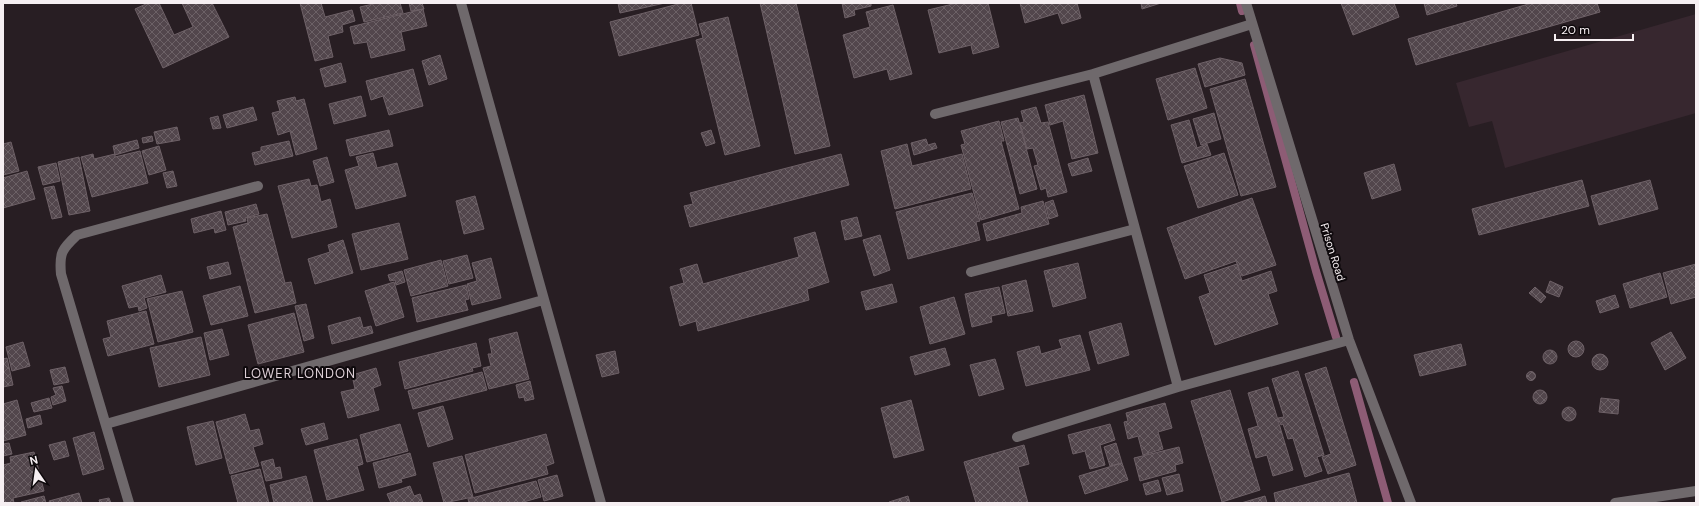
<svg xmlns="http://www.w3.org/2000/svg" width="1699" height="506" font-family="'DM Sans',sans-serif">
<style>
.built{fill:#37272f}
.lines{fill:none;stroke-linecap:round;stroke-linejoin:round}
.stream{stroke:#8d5c75;stroke-width:8}
.building{fill:url(#building-cross-hatch);stroke:#6e6167}
.minor{stroke:#6f696c;stroke-width:10}
.labels{text-anchor:middle;stroke-width:4;stroke-linejoin:round;paint-order:stroke}
.street-label{font-size:11px;fill:#f6eff2;stroke:#0e090c}
.quarter-label{font-size:13px;letter-spacing:1px;fill:#dcced5;stroke:#0e090c}
</style>
<defs>
<pattern id="building-cross-hatch" width="8" height="8" patternUnits="userSpaceOnUse"><rect width="8" height="8" fill="#52464c"/><path d="M0 0l8 8M0 8l8-8" fill="none" stroke="#6c6166"/></pattern>
</defs>
<rect width="100%" height="100%" fill="#281e23"/>
<path class="built" d="M1696,14V113L1505,168L1492,121L1469,127L1456,83Z"/>
<g class="lines">
<path class="stream" d="M1240,3L1242,11
M1254,45L1316,271L1336,337
M1354,382L1388,503"/>
</g>
<path class="building" d="M148,3H159L174,35L193,27L182,3H212L229,37L163,68L135,9Z
M300,3H321L325,17L352,10L355,21L342,25L343,32L328,36L333,57L315,61Z
M377,3H400L403,13L364,22L360,7Z
M409,3H422L424,9L411,11Z
M618,3H665L620,13Z
M682,3H691L699,35L619,56L610,22Z
M760,3H796L830,146L795,154Z
M842,3H871V6L854,10L855,15L845,18Z
M957,3H988L999,47L973,54L971,45L939,53L928,10Z
M1020,3H1077L1081,18L1062,24L1058,13L1025,23Z
M1141,3H1161L1142,9Z
M1341,3H1394L1399,17L1353,35Z
M1424,3H1456L1457,6L1427,15Z
M1532,3H1597L1600,12L1416,65L1408,39Z
M893,5L912,74L890,80L887,69L854,78L843,35L870,27L866,12Z
M423,9L427,26L401,32L405,50L371,58L367,42L354,44L350,27Z
M728,17L760,146L725,155L696,40L703,38L699,24Z
M440,55L447,79L429,85L422,61Z
M1220,58L1242,63L1245,75L1205,87L1198,64Z
M341,63L346,82L325,87L320,69Z
M1195,68L1207,108L1168,120L1156,79Z
M413,69L423,106L389,115L383,96L371,100L366,81Z
M1245,79L1276,187L1241,196L1210,89Z
M1084,95L1098,153L1072,159L1063,121L1050,125L1045,105Z
M361,96L366,116L334,124L329,104Z
M295,97L296,101L304,99L317,149L296,155L290,131L278,135L272,113L280,111L277,101Z
M253,107L257,120L227,128L223,115Z
M1036,107L1041,123L1048,122L1067,192L1048,197L1046,188L1041,190L1034,166L1038,165L1033,148L1027,149L1020,123L1024,122L1021,111Z
M1214,113L1221,139L1201,145L1193,119Z
M218,116L221,128L213,129L210,118Z
M1018,118L1037,189L1020,194L1001,122Z
M1189,120L1197,148L1207,144L1211,155L1182,163L1171,125Z
M999,121L1004,141H1001L1019,209L981,220L961,145L965,144L961,131Z
M177,127L180,140L157,144L154,132Z
M389,130L393,146L350,156L346,140Z
M711,130L715,143L706,146L701,133Z
M152,136L153,141L143,143L142,138Z
M926,139L928,145L935,143L937,148L914,155L911,143Z
M137,140L139,148L115,155L113,146Z
M289,141L293,156L255,165L252,153L261,151V147Z
M11,142L19,171L3,175V144Z
M907,144L912,166L962,154L971,189L895,209L881,151Z
M159,146L166,170L149,175L142,151Z
M140,151L148,183L92,197L81,157L93,154L94,159L115,154V157Z
M373,153L377,168L397,163L406,196L356,209L345,170L359,166L356,157Z
M1224,153L1238,195L1198,208L1184,166Z
M841,154L849,185L690,227L684,206L693,204L690,193Z
M79,157L90,211L69,215L58,162Z
M327,157L334,182L320,186L313,161Z
M1088,158L1092,171L1072,176L1068,164Z
M56,163L60,181L43,185L38,167Z
M1394,164L1401,190L1372,199L1364,173Z
M27,171L35,199L3,208V178Z
M173,171L177,186L167,188L163,173Z
M309,179L311,186L317,185L321,202L330,199L337,227L292,238L278,186Z
M1582,180L1589,206L1479,235L1472,209Z
M1650,180L1658,209L1599,225L1591,196Z
M54,186L62,217L52,219L44,188Z
M972,193L980,221L976,222L980,240L908,259L896,212Z
M475,196L484,229L464,234L456,201Z
M1252,198L1276,265L1242,276L1236,261L1185,279L1167,228Z
M1053,200L1058,216L1049,219L1045,203Z
M1043,201L1049,224L987,241L983,224L1022,213L1021,207Z
M256,204L259,214L245,218L246,221L228,225L225,212Z
M221,211L226,230L215,233L214,228L194,233L191,219Z
M267,214L285,283L291,282L296,303L255,313L233,227L248,223L247,218Z
M857,217L862,236L845,240L841,221Z
M399,223L408,259L361,270L352,234Z
M815,232L829,282L807,289L809,300L698,331L696,321L680,326L670,287L684,283L680,269L697,264L703,284L799,257L794,238Z
M880,235L890,270L874,276L863,240Z
M343,240L353,273L315,284L308,259L330,252L328,245Z
M467,255L473,278L449,284L443,261Z
M491,258L501,298L472,305L467,284L477,281L472,263Z
M441,260L448,286L411,296L404,270Z
M228,262L231,274L210,279L207,267Z
M1078,263L1086,298L1053,307L1044,271Z
M1237,264L1242,281L1271,271L1277,291L1268,294L1278,324L1215,345L1199,297L1210,293L1204,275Z
M1696,264V297L1671,304L1663,273Z
M402,271L405,282L396,285L395,280L390,281L388,275Z
M1660,273L1667,297L1630,308L1623,284Z
M161,275L166,292L144,298L147,308L139,311L138,306L129,308L122,286Z
M1026,280L1033,311L1008,316L1002,286Z
M1550,281L1563,287L1559,297L1546,292Z
M394,282L404,317L376,326L365,291Z
M892,284L897,302L866,310L861,292Z
M466,285L469,299L465,300L468,310L417,322L412,298Z
M240,286L248,316L211,325L203,296Z
M999,287L1005,313L991,316L992,322L972,327L965,294Z
M1535,287L1546,297L1541,303L1529,293Z
M182,291L193,332L158,342L147,299Z
M1615,295L1619,307L1600,313L1596,301Z
M954,297L965,334L930,344L920,307Z
M306,304L314,338L304,341L295,306Z
M146,311L154,344L108,356L103,339L111,337L107,321Z
M294,313L304,352L258,364L248,325Z
M360,317L363,328L371,326L373,333L332,344L328,326Z
M1121,323L1129,355L1098,364L1089,332Z
M222,329L229,355L210,360L204,333Z
M517,332L529,379L489,389L483,368L491,366L488,354H492L489,339Z
M1671,332L1686,358L1665,370L1651,343Z
M1080,335L1090,370L1026,386L1017,352L1039,346L1041,354L1062,348L1059,340Z
M201,337L210,375L159,387L150,348Z
M1568 349a8 8 0 1 1 16 0a8 8 0 1 1-16 0Z
M23,342L30,366L12,371L6,347Z
M476,343L481,366L472,368L473,371L405,389L399,362Z
M1461,344L1466,365L1420,376L1414,355Z
M945,348L950,365L915,375L910,357Z
M1543 357a7 7 0 1 1 14 0a7 7 0 1 1-14 0Z
M615,351L619,373L602,377L596,355Z
M1592 362a8 8 0 1 1 16 0a8 8 0 1 1-16 0Z
M7,358L13,385L3,387V359Z
M995,359L1004,389L979,396L970,365Z
M65,367L69,382L54,385L50,370Z
M1326,367L1356,465L1328,474L1322,457L1331,454L1305,374Z
M376,368L381,385L373,388L379,410L348,418L341,392L355,389L352,375Z
M1298,371L1324,455L1317,457L1322,471L1305,477L1293,438L1288,439L1283,424L1281,425L1278,418L1284,417L1272,379Z
M1526.5 376a4.5 4.5 0 1 1 9 0a4.5 4.5 0 1 1-9 0Z
M482,372L487,390L413,409L408,391Z
M530,381L534,399L525,401L524,397L519,398L516,385Z
M62,386L66,401L53,405L51,397L56,395L53,388Z
M1268,387L1293,470L1273,476L1267,455L1256,458L1248,429L1258,426L1248,393Z
M1533 397a7 7 0 1 1 14 0a7 7 0 1 1-14 0Z
M1230,390L1260,490L1222,502L1191,401Z
M49,398L52,408L34,412L31,403Z
M1601,398L1619,400L1618,414L1599,412Z
M17,400L26,435L3,441V404Z
M911,400L924,450L894,458L881,408Z
M1165,403L1172,428L1158,432L1163,449L1143,455L1138,436L1128,439L1124,422L1128,421L1126,413Z
M443,406L453,439L428,447L418,413Z
M1562 414a7 7 0 1 1 14 0a7 7 0 1 1-14 0Z
M245,414L250,431L259,429L263,444L253,447L259,466L230,474L216,422Z
M40,415L42,424L28,428L26,419Z
M213,421L222,458L196,465L187,427Z
M324,423L328,439L306,445L301,429Z
M400,424L408,451L367,462L360,435Z
M1110,424L1115,440L1100,445L1105,465L1090,469L1085,451L1073,454L1068,435Z
M94,432L104,469L83,475L73,438Z
M546,434L554,463L546,466L548,474L475,493L465,455Z
M357,439L363,464L357,466L364,490L327,500L314,450Z
M65,441L69,456L54,460L49,445Z
M9,443L12,454L3,456V444Z
M1116,443L1122,463L1110,466L1104,447Z
M1024,445L1029,464L1018,467L1028,503H976L964,462Z
M1179,447L1183,463L1175,465L1176,471L1140,481L1134,458Z
M34,452L44,491L13,498L14,503H3V465L11,463L10,457Z
M410,453L416,475L401,479L402,482L379,488L373,463Z
M462,456L473,497L444,503L433,463Z
M273,459L275,468L280,467L282,478L266,481L261,462Z
M1122,463L1128,480L1085,494L1079,476Z
M260,469L269,503H238L231,476Z
M1349,473L1357,503H1276L1274,493Z
M1179,474L1183,491L1167,495L1162,478Z
M557,475L563,496L544,501L538,480Z
M306,476L313,503H274L270,485Z
M1158,480L1161,491L1146,495L1143,484Z
M536,481L541,497L520,503H469L468,499Z
M410,486L414,496L420,494L423,503H391L387,494Z
M79,493L82,503H50L49,501Z
M44,496L46,503H21V502Z
M908,496L910,503H890L889,502Z
M1265,496L1267,503H1241Z
M109,498L111,503H100L99,500Z"/>
<g class="lines">
<path class="minor" d="M461,3L601,503
M1246,3L1349,340L1411,503
M935,114L1093,74
M971,272L1135,229
M1178,387L1093,74L1252,24
M106,424L543,300
M1017,437L1178,387L1349,340
M129,503L61,274C59,253 62,249 77,235L258,186
M1615,503L1696,491"/>
</g>
<g class="labels">
<g class="street-label">
<text transform="translate(1333 252) rotate(73)" y="4">Prison Road</text>
</g>
<g class="quarter-label">
<text x="300" y="378">LOWER LONDON</text>
</g>
</g>
<rect width="1699" height="506" fill="none" stroke="#f6eff2" stroke-width="8"/>
<g transform="translate(36 470) rotate(347)" stroke="#0e090c" stroke-width="3" paint-order="stroke">
<path d="M0-3L7 15L0 10L-7 15Z" fill="#f6eff2"/>
<text y="-6" font-size="11" font-weight="bold" text-anchor="middle" fill="#f6eff2">N</text>
</g>
<path d="M1555 34v6h78v-6" fill="none" stroke="#f6eff2" stroke-width="2"/>
<text x="1561" y="34" font-size="12" fill="#f6eff2" stroke="#0e090c" stroke-width="3" paint-order="stroke">20 m</text>
</svg>
